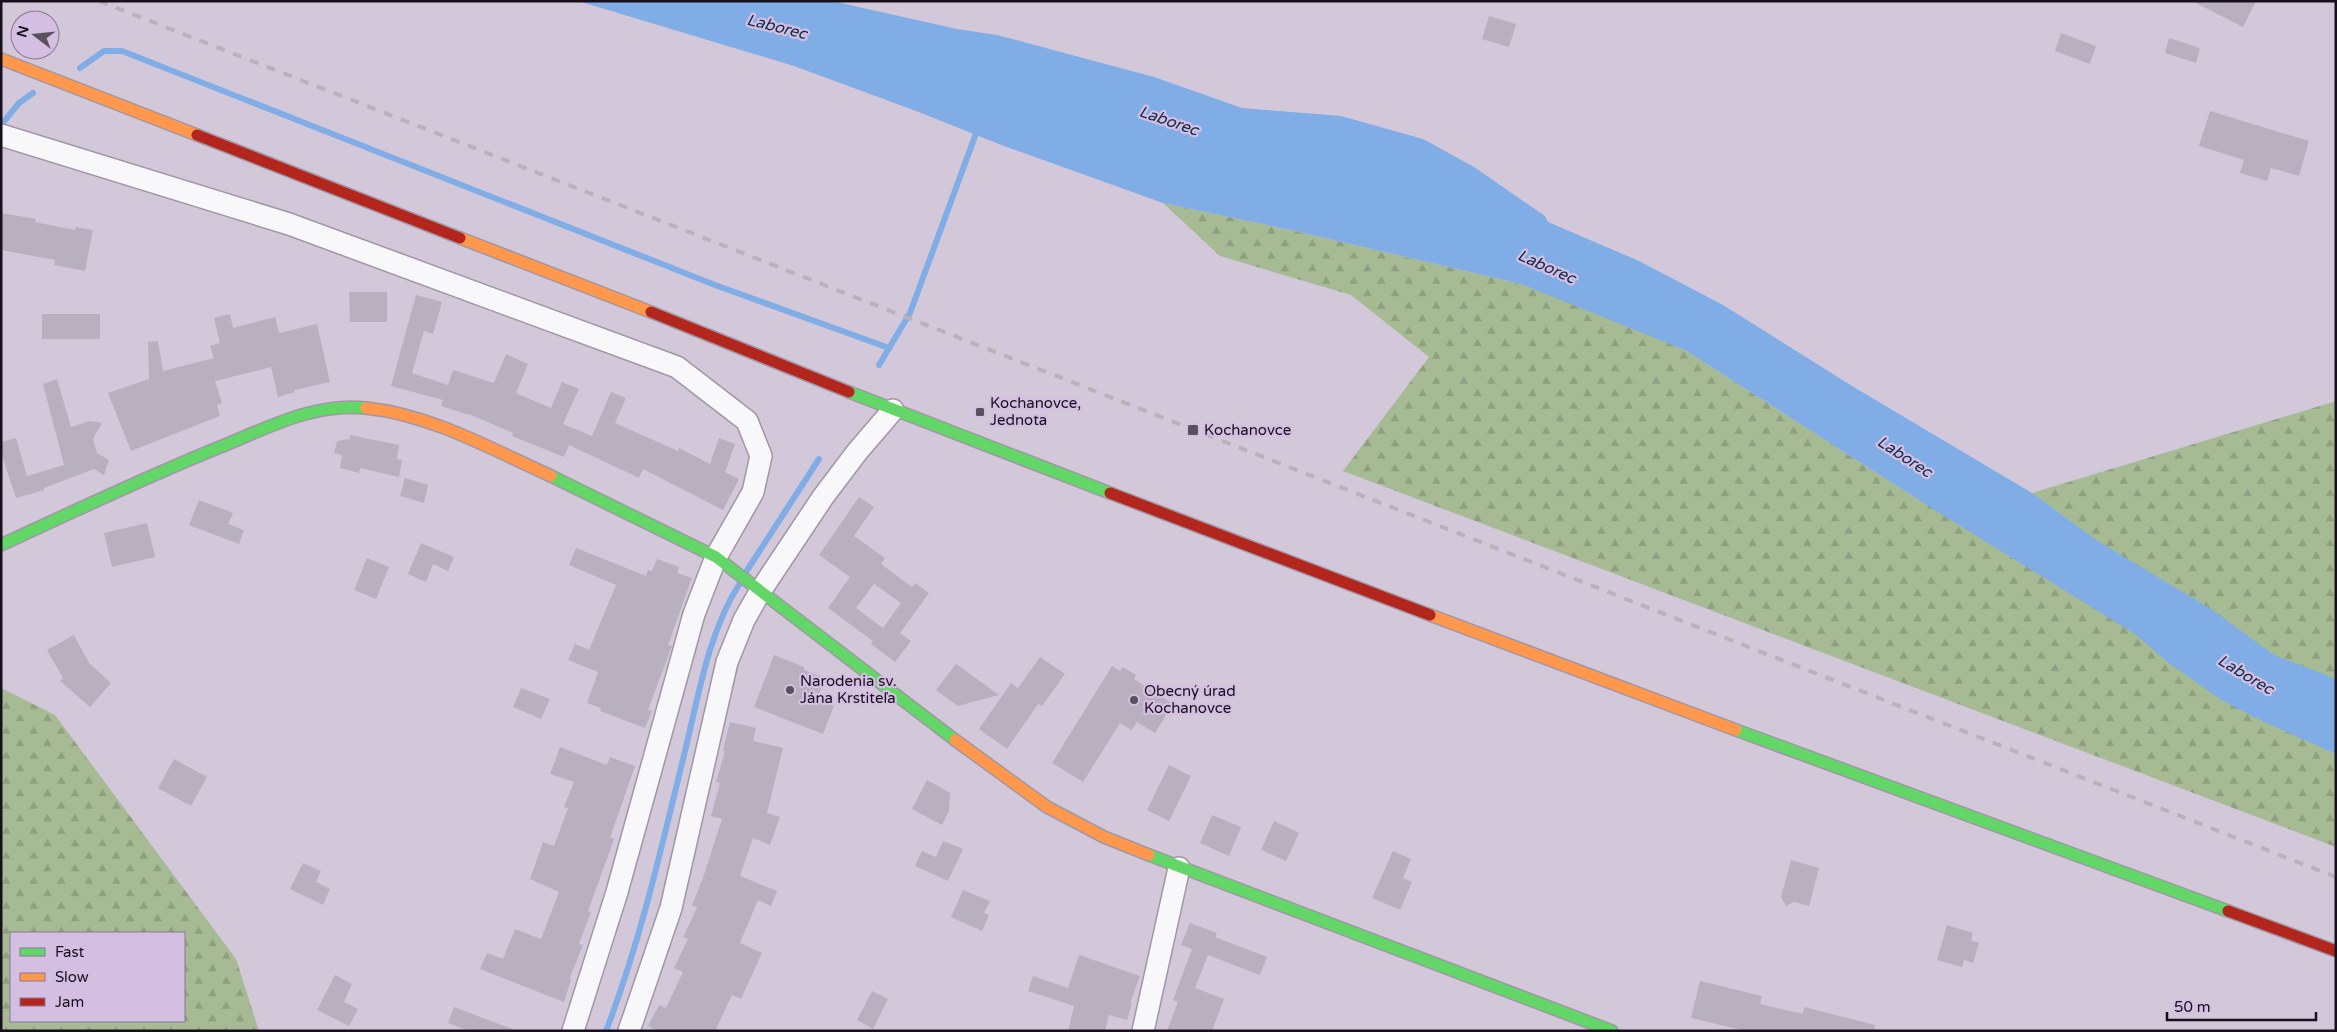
<svg xmlns="http://www.w3.org/2000/svg" width="2337" height="1032" font-family="'Varela Round',sans-serif">
<style>
.forest{fill:url(#forest-firs);fill-rule:evenodd}
.water{fill:#81ade7}
.lines{fill:none;stroke-linecap:round;stroke-linejoin:round}
.stream{stroke:#81ade7;stroke-width:6}
.building{fill:#b9b0bf;fill-rule:evenodd}
.street-casing{stroke:#a097a5;stroke-width:24}
.fast-casing{stroke:#a097a5;stroke-width:14}
.slow-casing{stroke:#a097a5;stroke-width:14}
.jam-casing{stroke:#a097a5;stroke-width:14}
.street{stroke:#f8f7f9;stroke-width:21}
.fast{stroke:#63d668;stroke-width:11}
.slow{stroke:#ff974d;stroke-width:11}
.jam{stroke:#b3261e;stroke-width:11}
.rail{stroke:#b7b3b9;stroke-width:4;stroke-dasharray:9 9;stroke-linecap:butt}
.poi-dot{fill:#59505e;stroke:#d4bfe2;stroke-width:2}
.labels{text-anchor:middle;stroke-width:4.5;stroke-linejoin:round;paint-order:stroke}
.poi-label{font-size:15px;fill:#17101c;stroke:#d4bfe2;text-anchor:start}
.water-label{font-size:16px;font-style:italic;fill:#0f2b48;stroke:#d4bfe2}
</style>
<defs>
<pattern id="forest-firs" width="22" height="20" patternUnits="userSpaceOnUse" patternTransform="scale(1.25)"><rect width="22" height="20" fill="#a6bb94"/><path d="M5 1l3.5 6h-7zM16 11l3.5 6h-7z" fill="#8ea07f"/></pattern>
</defs>
<rect width="100%" height="100%" fill="#d3c7da"/>
<path class="forest" d="M1163,203L1295,231L1521,284L1595,312L1685,350L1925,504L2032,493L2336,401V847L1343,471L1429,357L1351,295L1220,256Z
M1,688L55,715L236,959L259,1031H1ZM11,933H184V1021H11Z"/>
<path class="water" d="M578,1H832L957,29L997,35L1154,77L1242,108L1341,116L1423,139L1474,167L1545,216L1548,222L1639,261L1723,305L1852,386L2032,493L2096,540L2211,609L2274,655L2336,679V754L2262,721L2223,701L2170,664L2135,634L1925,504L1685,350L1521,284L1295,231L1163,203L1004,146L916,111L794,66Z"/>
<g class="lines">
<path class="stream" d="M80,68L104,51H122L715,285L889,348
M1,125L19,103L33,93
M879,365L910,313L978,128
M746,572L819,459
M606,1031C641,940 662,845 685,751C699,694 708,633 740,583"/>
</g>
<path class="building" d="M2192,1H2256L2243,27Z
M1489,16L1516,24L1509,47L1482,39Z
M2061,33L2096,46L2090,64L2055,51Z
M2169,38L2200,48L2196,63L2165,53Z
M2210,111L2309,141L2299,176L2271,168L2267,181L2240,173L2244,160L2199,146Z
M1,213L36,219L35,222L75,230L76,227L93,230L85,271L54,265L55,260L1,250Z
M349,292H387V322H350Z
M416,295L442,302L433,334L424,331L412,373L448,385L453,370L494,383L506,354L528,364L516,393L520,395L551,408L562,382L579,389L563,424L592,436L611,392L626,398L615,423L678,451L679,448L710,464L719,438L735,444L725,472L739,479L723,510L643,469L639,478L569,445L564,457L512,436L513,433L469,414V415L441,406L443,400L391,386Z
M42,314H100V339H42Z
M230,314L233,328L275,317L279,333L317,324L330,382L294,390L295,392L278,397L271,367L215,381L222,403L217,405L220,416L131,451L108,393L149,379L148,342L158,341L163,371L214,358L210,346L220,343L214,318Z
M57,379L71,427L90,421L102,423L93,439L97,453L109,460L104,475L94,469L44,488V490L16,498L1,452V442L16,438L27,476L64,465L43,384Z
M350,435L399,445L397,459L402,460L399,477L360,468L359,473L340,468L342,455L334,453L337,441L350,439Z
M405,478L428,485L424,503L400,496Z
M859,497L874,507L854,536L885,558L881,564L912,587L915,583L929,593L900,633L911,641L895,662L871,644L873,641L828,608L850,577L819,555ZM874,584L901,603L883,628L856,608Z
M199,500L233,513L228,524L244,530L239,544L189,525Z
M147,523L155,557L112,567L104,533Z
M421,543L454,557L448,571L433,564L426,582L408,574Z
M576,548L646,576L648,570L652,571L657,559L679,567L677,573L692,578L668,645L672,646L648,710L652,711L645,728L600,711L601,708L587,703L598,672L568,660L575,644L589,650L616,585L569,565Z
M367,558L389,567L376,599L354,590Z
M74,635L89,663L111,683L90,707L60,681L63,678L47,650Z
M774,655L804,667V670L825,678L817,699L834,706L823,734L754,707Z
M1040,657L1065,674L1042,706L1038,704L1007,749L979,729L1011,683L1018,688Z
M956,664L999,695L958,706L948,699L936,690Z
M1112,666L1120,671L1123,667L1136,675L1134,679L1173,704L1155,733L1137,722L1132,730L1120,723L1083,782L1052,763Z
M521,688L550,699L541,719L513,707Z
M730,722L756,728L753,741L783,748L767,813L780,817L770,845L753,838L740,876L777,891L771,906L758,900L740,943L762,953L741,999L732,995L715,1031H658L648,1026L659,1005L666,1008L683,972L674,968L688,939L683,937L697,908L692,905L703,878L722,819L711,816L720,783L716,782L725,751L723,750Z
M560,747L607,765L610,757L635,766L610,838L614,839L588,911L591,912L579,944L583,945L570,977L571,980L564,1002L480,969L487,953L503,959L515,929L541,939L559,892L530,879L543,842L554,846L568,808L564,807L574,782L550,774Z
M174,759L207,777L191,806L158,788Z
M1169,765L1191,776L1169,821L1147,810Z
M927,780L950,793L949,811L942,825L912,809Z
M1212,815L1241,827L1229,856L1200,843Z
M1274,821L1299,833L1286,861L1261,850Z
M943,841L963,849L948,881L915,866L922,851L936,857Z
M1393,851L1411,859L1403,878L1412,882L1400,910L1372,898Z
M1791,860L1819,868L1809,906L1794,902L1786,906L1781,897Z
M303,863L321,871L316,882L330,889L323,905L290,889Z
M963,890L990,901L984,913L989,915L982,931L951,917Z
M1190,923L1217,933L1215,937L1267,957L1260,975L1208,955L1195,988L1224,999L1212,1031H1167L1178,1002L1173,1000L1192,949L1181,945Z
M1947,925L1973,933L1971,940L1979,943L1973,963L1964,960L1962,967L1937,960Z
M1079,955L1140,976L1130,1003H1132L1127,1020L1109,1015L1105,1031H1068L1074,1006L1028,991L1033,976L1068,988Z
M335,975L352,984L344,1002L358,1009L349,1026L317,1010Z
M1700,981L1762,996L1760,1004L1803,1014L1804,1007L1875,1025L1874,1031H1746L1691,1018Z
M872,991L888,999L873,1029L857,1020Z
M454,1007L512,1029V1031H469L448,1023Z"/>
<g class="lines">
<g class="street-casing">
<path id="street" d="M1,135L289,224L677,367L747,421L761,456L753,492L716,557L694,614L617,892L573,1031
M629,1031L671,908L727,662L744,620L761,590L823,497L857,452L893,410
M1143,1031L1179,868"/>
</g>
<g class="fast-casing">
<path id="fast" d="M849,392L1110,493
M551,476L716,557L955,740
M1,545C74,511 146,477 220,447C267,428 315,402 366,408
M1736,730L2228,911
M1149,855L1612,1031"/>
</g>
<g class="slow-casing">
<path id="slow" d="M1,59L197,135
M460,238L651,312
M366,408C432,415 491,449 551,476
M1430,615L1736,730
M955,740L1047,807L1104,837L1149,855"/>
</g>
<g class="jam-casing">
<path id="jam" d="M197,135L460,238
M651,312L849,392
M1110,493L1430,615
M2228,911L2336,951"/>
</g>
<use href="#street" class="street"/>
<use href="#fast" class="fast"/>
<use href="#slow" class="slow"/>
<use href="#jam" class="jam"/>
<path class="rail" d="M99,1L2336,877"/>
</g>
<g class="poi-dot">
<rect x="975" y="407" width="10" height="10" rx="2.5"/>
<rect x="1187" y="424" width="12" height="12" rx="2.5"/>
<circle cx="790" cy="690" r="5"/>
<circle cx="1134" cy="700" r="5"/>
</g>
<g class="labels">
<g class="poi-label">
<text x="990" y="408">Kochanovce,<tspan x="990" dy="17">Jednota</tspan></text>
<text x="1204" y="435">Kochanovce</text>
<text x="800" y="686">Narodenia sv.<tspan x="800" dy="17">Jána Krstiteľa</tspan></text>
<text x="1144" y="696">Obecný úrad<tspan x="1144" dy="17">Kochanovce</tspan></text>
</g>
<g class="water-label">
<text transform="translate(777 26) rotate(14)" y="6">Laborec</text>
<text transform="translate(1169 120) rotate(19)" y="6">Laborec</text>
<text transform="translate(1547 266) rotate(24)" y="6">Laborec</text>
<text transform="translate(1905 456) rotate(33)" y="6">Laborec</text>
<text transform="translate(2246 674) rotate(31)" y="6">Laborec</text>
</g>
</g>
<rect width="2337" height="1032" fill="none" stroke="#17101c" stroke-width="5"/>
<rect x="10" y="932" width="175" height="90" fill="#d4bfe2" stroke="#887993"/>
<rect x="20" y="948" width="25" height="8" fill="#63d668" stroke="#887993"/>
<text x="55" y="957" font-size="15" fill="#17101c">Fast</text>
<rect x="20" y="973" width="25" height="8" fill="#ff974d" stroke="#887993"/>
<text x="55" y="982" font-size="15" fill="#17101c">Slow</text>
<rect x="20" y="998" width="25" height="8" fill="#b3261e" stroke="#887993"/>
<text x="55" y="1007" font-size="15" fill="#17101c">Jam</text>
<g transform="translate(35 35) rotate(286)"><circle r="24" fill="#d4bfe2" stroke="#887993"/>
<path d="M0-4L9 19L0 12L-9 19Z" fill="#59505e"/>
<text y="-8" font-size="14" font-weight="bold" text-anchor="middle" fill="#17101c">N</text>
</g>
<path d="M2167 1012v8h149v-8" fill="none" stroke="#17101c" stroke-width="2.5"/>
<text x="2174" y="1012" font-size="15" fill="#17101c" stroke="#d4bfe2" stroke-width="4" paint-order="stroke">50 m</text>
</svg>
